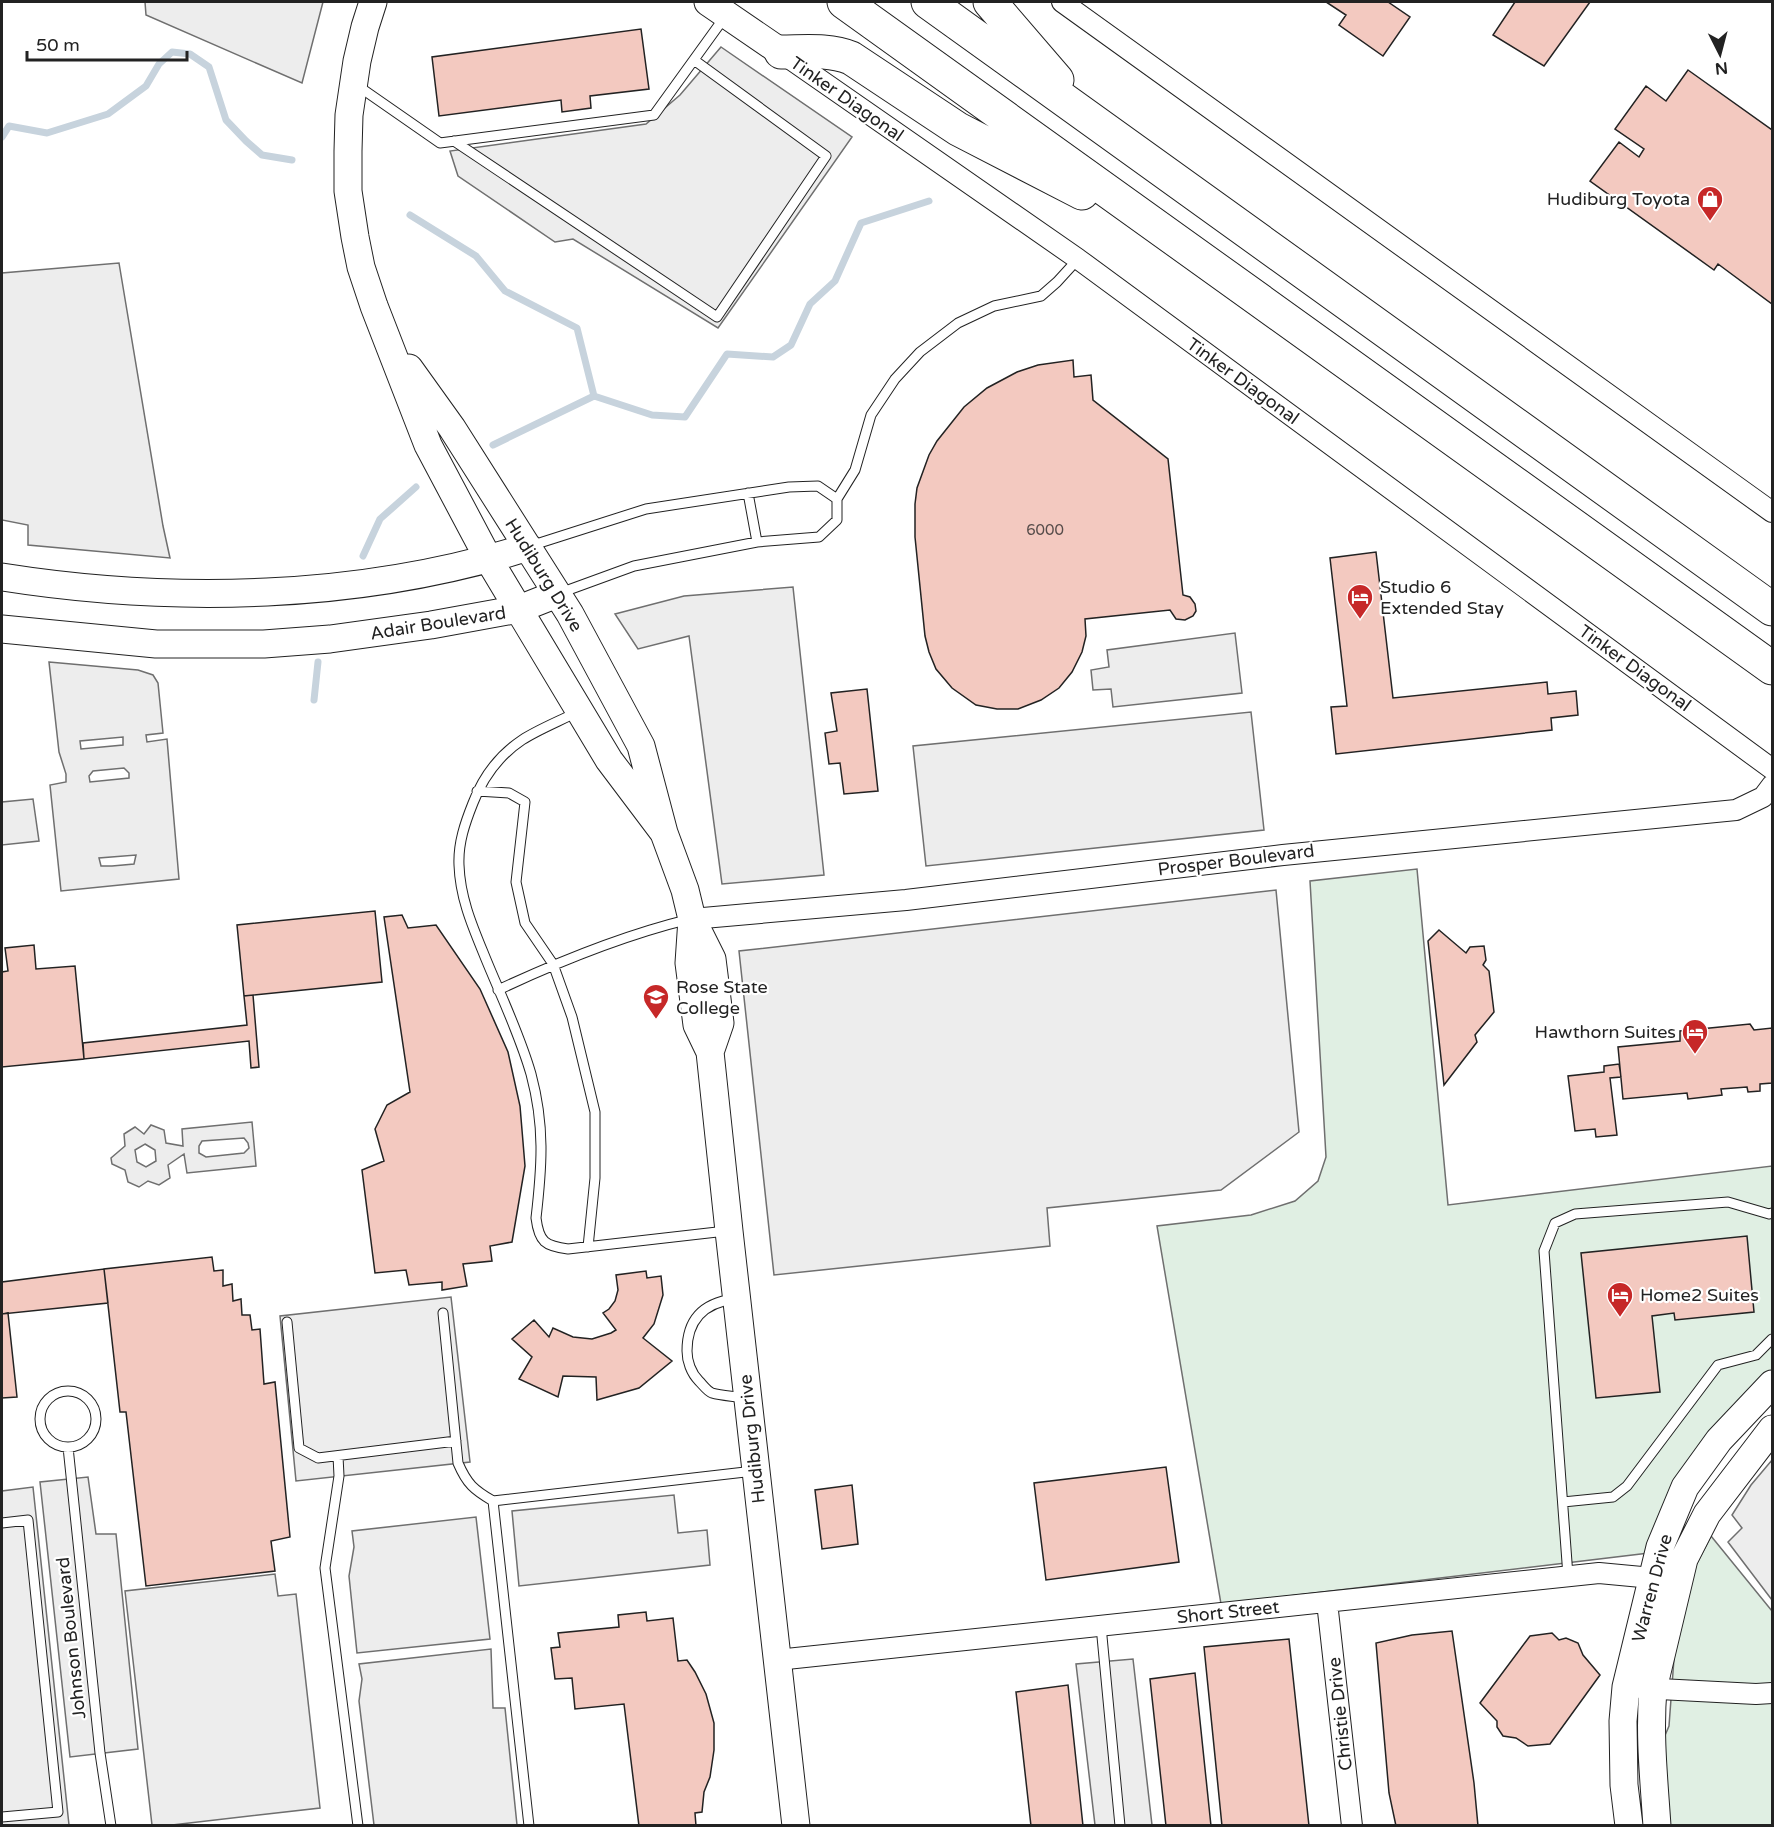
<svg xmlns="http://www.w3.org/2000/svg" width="1774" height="1827" font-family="'Varela Round',sans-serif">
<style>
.green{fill:#e0efe3;stroke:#6f6f6f;stroke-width:1.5}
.parking{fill:#ededed;stroke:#6f6f6f;stroke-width:1.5;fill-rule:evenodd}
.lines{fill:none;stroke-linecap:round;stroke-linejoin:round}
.stream{stroke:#c7d3dd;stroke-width:7}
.building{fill:#f3c9c0;stroke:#222;stroke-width:1.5}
.lane-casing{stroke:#222;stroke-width:11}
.street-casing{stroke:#222;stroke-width:22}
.secondary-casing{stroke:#222;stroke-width:29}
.highway-casing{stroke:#222;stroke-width:35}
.lane{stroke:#fff;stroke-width:9}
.street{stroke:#fff;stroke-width:20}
.secondary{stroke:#fff;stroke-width:27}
.highway{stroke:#fff;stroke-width:33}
.labels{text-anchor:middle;stroke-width:4.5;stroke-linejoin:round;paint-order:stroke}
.number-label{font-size:15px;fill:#564c4a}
.street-label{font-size:18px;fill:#222;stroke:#fff}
.poi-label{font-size:18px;fill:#222;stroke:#fff;text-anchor:start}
</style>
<rect width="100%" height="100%" fill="#fff"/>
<path class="green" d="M1417,869L1448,1205L1772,1166V1375L1649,1553L1221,1604L1157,1226L1251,1215L1295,1201L1318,1181L1326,1157L1310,881Z
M1711,1536L1772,1611V1825H1669L1660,1747L1669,1726L1675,1645L1694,1569Z"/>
<path class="parking" d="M145,2H323L302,83L146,15Z
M721,47L852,137L718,328L573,239L555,242L458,176L450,151L646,124L680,95Z
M119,263L163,526L170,558L28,545V525L2,520V273Z
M793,587L824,875L722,884L689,636L638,649L615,614L684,596Z
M1235,633L1242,693L1113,707L1111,689L1093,690L1091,670L1109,667L1107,650Z
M49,662L138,670L153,675L158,683L163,733L146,735L147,742L167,739L179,879L61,891L50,785L66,782V774L59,752ZM123,737V745L81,749L80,741ZM124,768L129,773V778L90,782L89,776L93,771ZM136,855L134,864L112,866H101L99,858Z
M1251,712L1264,830L926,866L913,746Z
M33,799L39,841L2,845V802Z
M1276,890L1299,1132L1221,1190L1047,1208L1050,1246L774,1275L739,951Z
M252,1122L256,1166L187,1173L184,1154L168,1165L170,1178L159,1185L148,1181L139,1187L128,1182L125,1170L112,1164L111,1158L125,1146L124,1134L135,1127L144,1134L151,1125L164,1130L166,1143L183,1146L182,1129ZM244,1138L248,1143L249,1148L244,1153L206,1157L199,1153V1146L202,1141ZM145,1144L155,1150L156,1161L146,1167L137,1162L135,1150Z
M451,1297L470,1462L296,1481L280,1316Z
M1772,1460V1600L1728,1542L1742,1528L1732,1515L1751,1485Z
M88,1477L96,1534H116L138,1749L70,1757L40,1482Z
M33,1487L69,1825H2V1491Z
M674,1495L678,1533L707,1530L710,1565L519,1586L512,1511Z
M476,1517L490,1639L357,1653L349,1576L354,1547L352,1531Z
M275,1574L278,1596L296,1594L320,1808L172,1825H152L125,1591Z
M491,1649L493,1708H505L517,1825H374L359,1701L362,1679L359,1664Z
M1133,1659L1152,1825H1095L1076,1664Z"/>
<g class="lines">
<path class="stream" d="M2,137L9,126L47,133L108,114L146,86L159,64L172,52L190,54L209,67L226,120L246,141L262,155L292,160
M410,215L476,256L505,291L577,328L594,396L652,415L685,417L727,354L773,357L791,345L810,304L835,281L861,223L929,201
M493,445L594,396
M363,556L380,519L416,487
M314,700L318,662"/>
</g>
<path class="building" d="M1326,2H1388L1410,17L1383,56L1339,25L1346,15Z
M1515,2H1590L1544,66L1493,35Z
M641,29L649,89L590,96L591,108L562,112L561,100L439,116L432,57Z
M1688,70L1772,130V304L1718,264L1714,270L1590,181L1619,142L1639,157L1644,149L1615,129L1646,86L1666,101Z
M1073,360L1074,377L1091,375L1093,400L1168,459L1183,595L1190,597L1195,604L1196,611L1193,616L1185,620L1176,619L1170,610L1085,619L1086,636L1082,652L1072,672L1059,688L1041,700L1018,709H997L976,705L952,688L936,669L929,652L925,636L915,537V504L917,488L929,455L937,441L964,407L987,388L1017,372L1038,365Z
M1376,552L1393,698L1547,682L1548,694L1576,691L1578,715L1551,718L1552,730L1336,754L1331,707L1347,706L1330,558Z
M867,689L878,791L844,794L840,763L829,764L825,733L837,731L831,693Z
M375,911L382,982L244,996L237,925Z
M402,915L408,928L436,925L480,989L508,1052L520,1106L525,1166L512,1242L490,1246L492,1261L463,1264L467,1286L442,1290V1282L409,1285L406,1270L375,1273L362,1170L384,1161L375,1129L387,1105L410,1092L384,917Z
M1439,930L1466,953L1470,947L1484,946L1486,960L1483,965L1489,971L1494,1012L1475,1035L1477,1042L1444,1085L1428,941Z
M34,945L36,969L75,966L84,1059L2,1067V972L8,971L5,948Z
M253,995L259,1067L251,1068L249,1041L84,1059L83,1043L247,1025L244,996Z
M1750,1024L1754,1030L1772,1028V1083L1760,1084V1091L1748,1092L1747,1087L1721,1089L1722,1095L1688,1099L1687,1093L1623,1099L1618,1047L1680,1041V1031Z
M1619,1064L1621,1077L1610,1078L1617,1135L1596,1137L1595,1129L1575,1131L1568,1076L1604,1072V1066Z
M1747,1236L1754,1312L1675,1320L1674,1313L1652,1316L1660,1392L1596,1398L1581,1253Z
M212,1257L214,1271L223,1270V1286L232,1284L233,1301L241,1299L242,1315H250L252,1330L260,1329L264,1384L275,1382L290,1537L271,1541L275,1571L146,1586L126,1412H120L104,1269Z
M104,1269L108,1303L2,1314V1282Z
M646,1271L647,1278L661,1276L663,1295L654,1324L643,1338L672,1361L639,1388L597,1400L596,1377L563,1376L558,1397L519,1379L532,1357L512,1339L534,1320L549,1337L553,1328L573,1337L592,1339L611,1333L616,1330L603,1313L609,1309L615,1301L618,1290L616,1275Z
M8,1313L17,1397L2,1398V1314Z
M1166,1467L1179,1562L1046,1580L1034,1483Z
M852,1485L858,1544L822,1549L815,1490Z
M646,1612L647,1621L673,1618L678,1661L687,1660L695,1672L706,1694L714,1723V1750L710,1777L704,1792L702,1812L695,1813L696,1826H639L624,1704L575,1709L572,1678L555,1679L551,1648L560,1647L558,1633L619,1627L618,1615Z
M1452,1631L1474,1783L1478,1826H1396L1389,1793L1376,1643L1412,1635Z
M1552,1633L1559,1640L1566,1638L1578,1643L1583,1655L1600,1675L1550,1744L1528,1746L1516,1738L1503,1736L1497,1727V1721L1480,1703L1530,1636Z
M1289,1639L1309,1826H1222L1204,1647Z
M1195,1673L1211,1826H1166L1150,1679Z
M1068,1685L1083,1826H1031L1016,1692Z"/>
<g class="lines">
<g class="lane-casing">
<path id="lane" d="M358,86L440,143L654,115L724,18
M454,141L717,317L826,156L694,60
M748,493L757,542
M530,546L646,509L789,487L818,486L837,499
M560,593L634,566L757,542L819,537L837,520V499L855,470L871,415L895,379L920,352L958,323L994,306L1041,296L1057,282L1078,259
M579,711C560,721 539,729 522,740C498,756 483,777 473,803C465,823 458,843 459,865C460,896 471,923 483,952C499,992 519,1032 531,1074C545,1126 542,1166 536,1218C539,1242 545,1246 568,1249L726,1231
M477,791L509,793L525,802L516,882L525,923L553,964L572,1017L595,1112V1178L588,1247
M498,990C560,961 624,935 690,919
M734,1299C703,1303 687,1320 687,1351C687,1361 691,1373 699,1381C703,1385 707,1391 712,1393C722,1396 734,1396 744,1398
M443,1313L458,1463C467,1484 474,1490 493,1501L754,1471
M287,1322L299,1448L318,1458L456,1441
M40 1419a28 28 0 1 1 56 0a28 28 0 1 1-56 0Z
M68,1447L100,1753L111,1826
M338,1456L339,1476L325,1568L358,1826
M493,1501L529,1826
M1563,1502L1613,1497L1627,1486L1718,1365L1756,1355L1772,1339
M2,1523L28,1520L58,1812L2,1817
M1568,1576L1544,1251L1555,1223L1575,1214L1728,1202L1769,1214L1772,1213
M1101,1626L1120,1826"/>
</g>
<g class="street-casing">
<path id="street" d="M1062,2L1772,512
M783,54L1078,259L1772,769
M692,919L906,900L1283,855L1736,810L1763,797L1772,785
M1327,1602L1352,1826
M777,1660L1599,1573L1663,1579
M1640,1688L1756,1694L1772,1693"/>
</g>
<g class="secondary-casing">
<path id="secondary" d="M373,2L365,27L357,61L349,115L348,151V191L355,237L361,267L374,306L428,445L489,560L609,760L664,833
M708,2L781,52
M409,368L452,428L570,614L641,746L664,833L685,890L692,919L712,959L720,1023L710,1052
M2,577C173,604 362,600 528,547
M2,629L156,644H264L330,639L431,625L519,609L557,594
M692,919L689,963L697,1025L710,1052L729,1231L796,1826
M1629,1826L1624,1785L1623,1721L1626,1687L1660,1547L1685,1487L1719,1440L1772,1384
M1657,1826C1654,1780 1649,1735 1653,1689L1684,1559L1707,1514L1772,1429"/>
</g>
<g class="highway-casing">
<path id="highway" d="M844,2L1772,668
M928,2L1772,609
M990,2L1057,80
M781,52C804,52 829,49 851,58L958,129L1082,193"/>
</g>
<use href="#lane" class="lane"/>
<use href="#street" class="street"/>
<use href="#secondary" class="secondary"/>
<use href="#highway" class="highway"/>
</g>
<defs>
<g id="shop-pin" transform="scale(1.35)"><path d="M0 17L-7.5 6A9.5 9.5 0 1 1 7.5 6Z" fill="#c62828" stroke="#fff"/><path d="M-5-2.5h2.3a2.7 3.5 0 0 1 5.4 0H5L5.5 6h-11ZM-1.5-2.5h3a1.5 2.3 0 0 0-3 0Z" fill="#fff"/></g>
<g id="hotel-pin" transform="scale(1.35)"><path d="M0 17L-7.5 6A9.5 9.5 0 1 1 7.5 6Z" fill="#c62828" stroke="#fff"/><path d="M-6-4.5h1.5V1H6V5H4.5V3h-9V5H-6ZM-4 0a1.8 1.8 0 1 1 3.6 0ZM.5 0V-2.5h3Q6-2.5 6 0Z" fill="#fff"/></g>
<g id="university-pin" transform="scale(1.35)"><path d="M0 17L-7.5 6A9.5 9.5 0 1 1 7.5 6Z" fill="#c62828" stroke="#fff"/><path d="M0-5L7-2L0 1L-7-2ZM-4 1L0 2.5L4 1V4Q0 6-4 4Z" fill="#fff"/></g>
</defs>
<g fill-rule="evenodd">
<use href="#shop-pin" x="1710" y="199"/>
<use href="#hotel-pin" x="1360" y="597"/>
<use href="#university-pin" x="656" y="997"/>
<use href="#hotel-pin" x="1695" y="1032"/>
<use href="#hotel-pin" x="1620" y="1295"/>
</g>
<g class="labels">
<g class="number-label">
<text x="1045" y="535">6000</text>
</g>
<g class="street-label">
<text transform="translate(847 99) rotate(35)" y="6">Tinker Diagonal</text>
<text transform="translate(1243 381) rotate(36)" y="6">Tinker Diagonal</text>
<text transform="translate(544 575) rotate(58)" y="6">Hudiburg Drive</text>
<text transform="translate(438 623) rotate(-9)" y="6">Adair Boulevard</text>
<text transform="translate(1635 668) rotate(36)" y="6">Tinker Diagonal</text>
<text transform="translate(1236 860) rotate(-7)" y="6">Prosper Boulevard</text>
<text transform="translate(752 1439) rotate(-96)" y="6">Hudiburg Drive</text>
<text transform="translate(1652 1588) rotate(-75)" y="6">Warren Drive</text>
<text transform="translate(1228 1612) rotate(-6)" y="6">Short Street</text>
<text transform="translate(71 1638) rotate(-96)" y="6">Johnson Boulevard</text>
<text transform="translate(1340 1714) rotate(-96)" y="6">Christie Drive</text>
</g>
<g class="poi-label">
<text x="1690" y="205" text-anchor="end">Hudiburg Toyota</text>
<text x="1380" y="593">Studio 6<tspan x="1380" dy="21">Extended Stay</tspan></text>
<text x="676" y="993">Rose State<tspan x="676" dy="21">College</tspan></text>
<text x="1676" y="1038" text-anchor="end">Hawthorn Suites</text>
<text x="1640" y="1301">Home2 Suites</text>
</g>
</g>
<rect width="1774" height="1827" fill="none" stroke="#222222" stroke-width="6"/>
<g transform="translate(1720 54) rotate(174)" stroke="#ffffff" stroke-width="4.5" paint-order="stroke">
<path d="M0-4.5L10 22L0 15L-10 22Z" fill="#222222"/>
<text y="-9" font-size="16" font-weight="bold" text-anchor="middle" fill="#222222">N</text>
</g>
<path d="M27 51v9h160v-9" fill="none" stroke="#222222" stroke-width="3"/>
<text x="36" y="51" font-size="18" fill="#222222" stroke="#ffffff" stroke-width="4.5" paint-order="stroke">50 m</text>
</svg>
